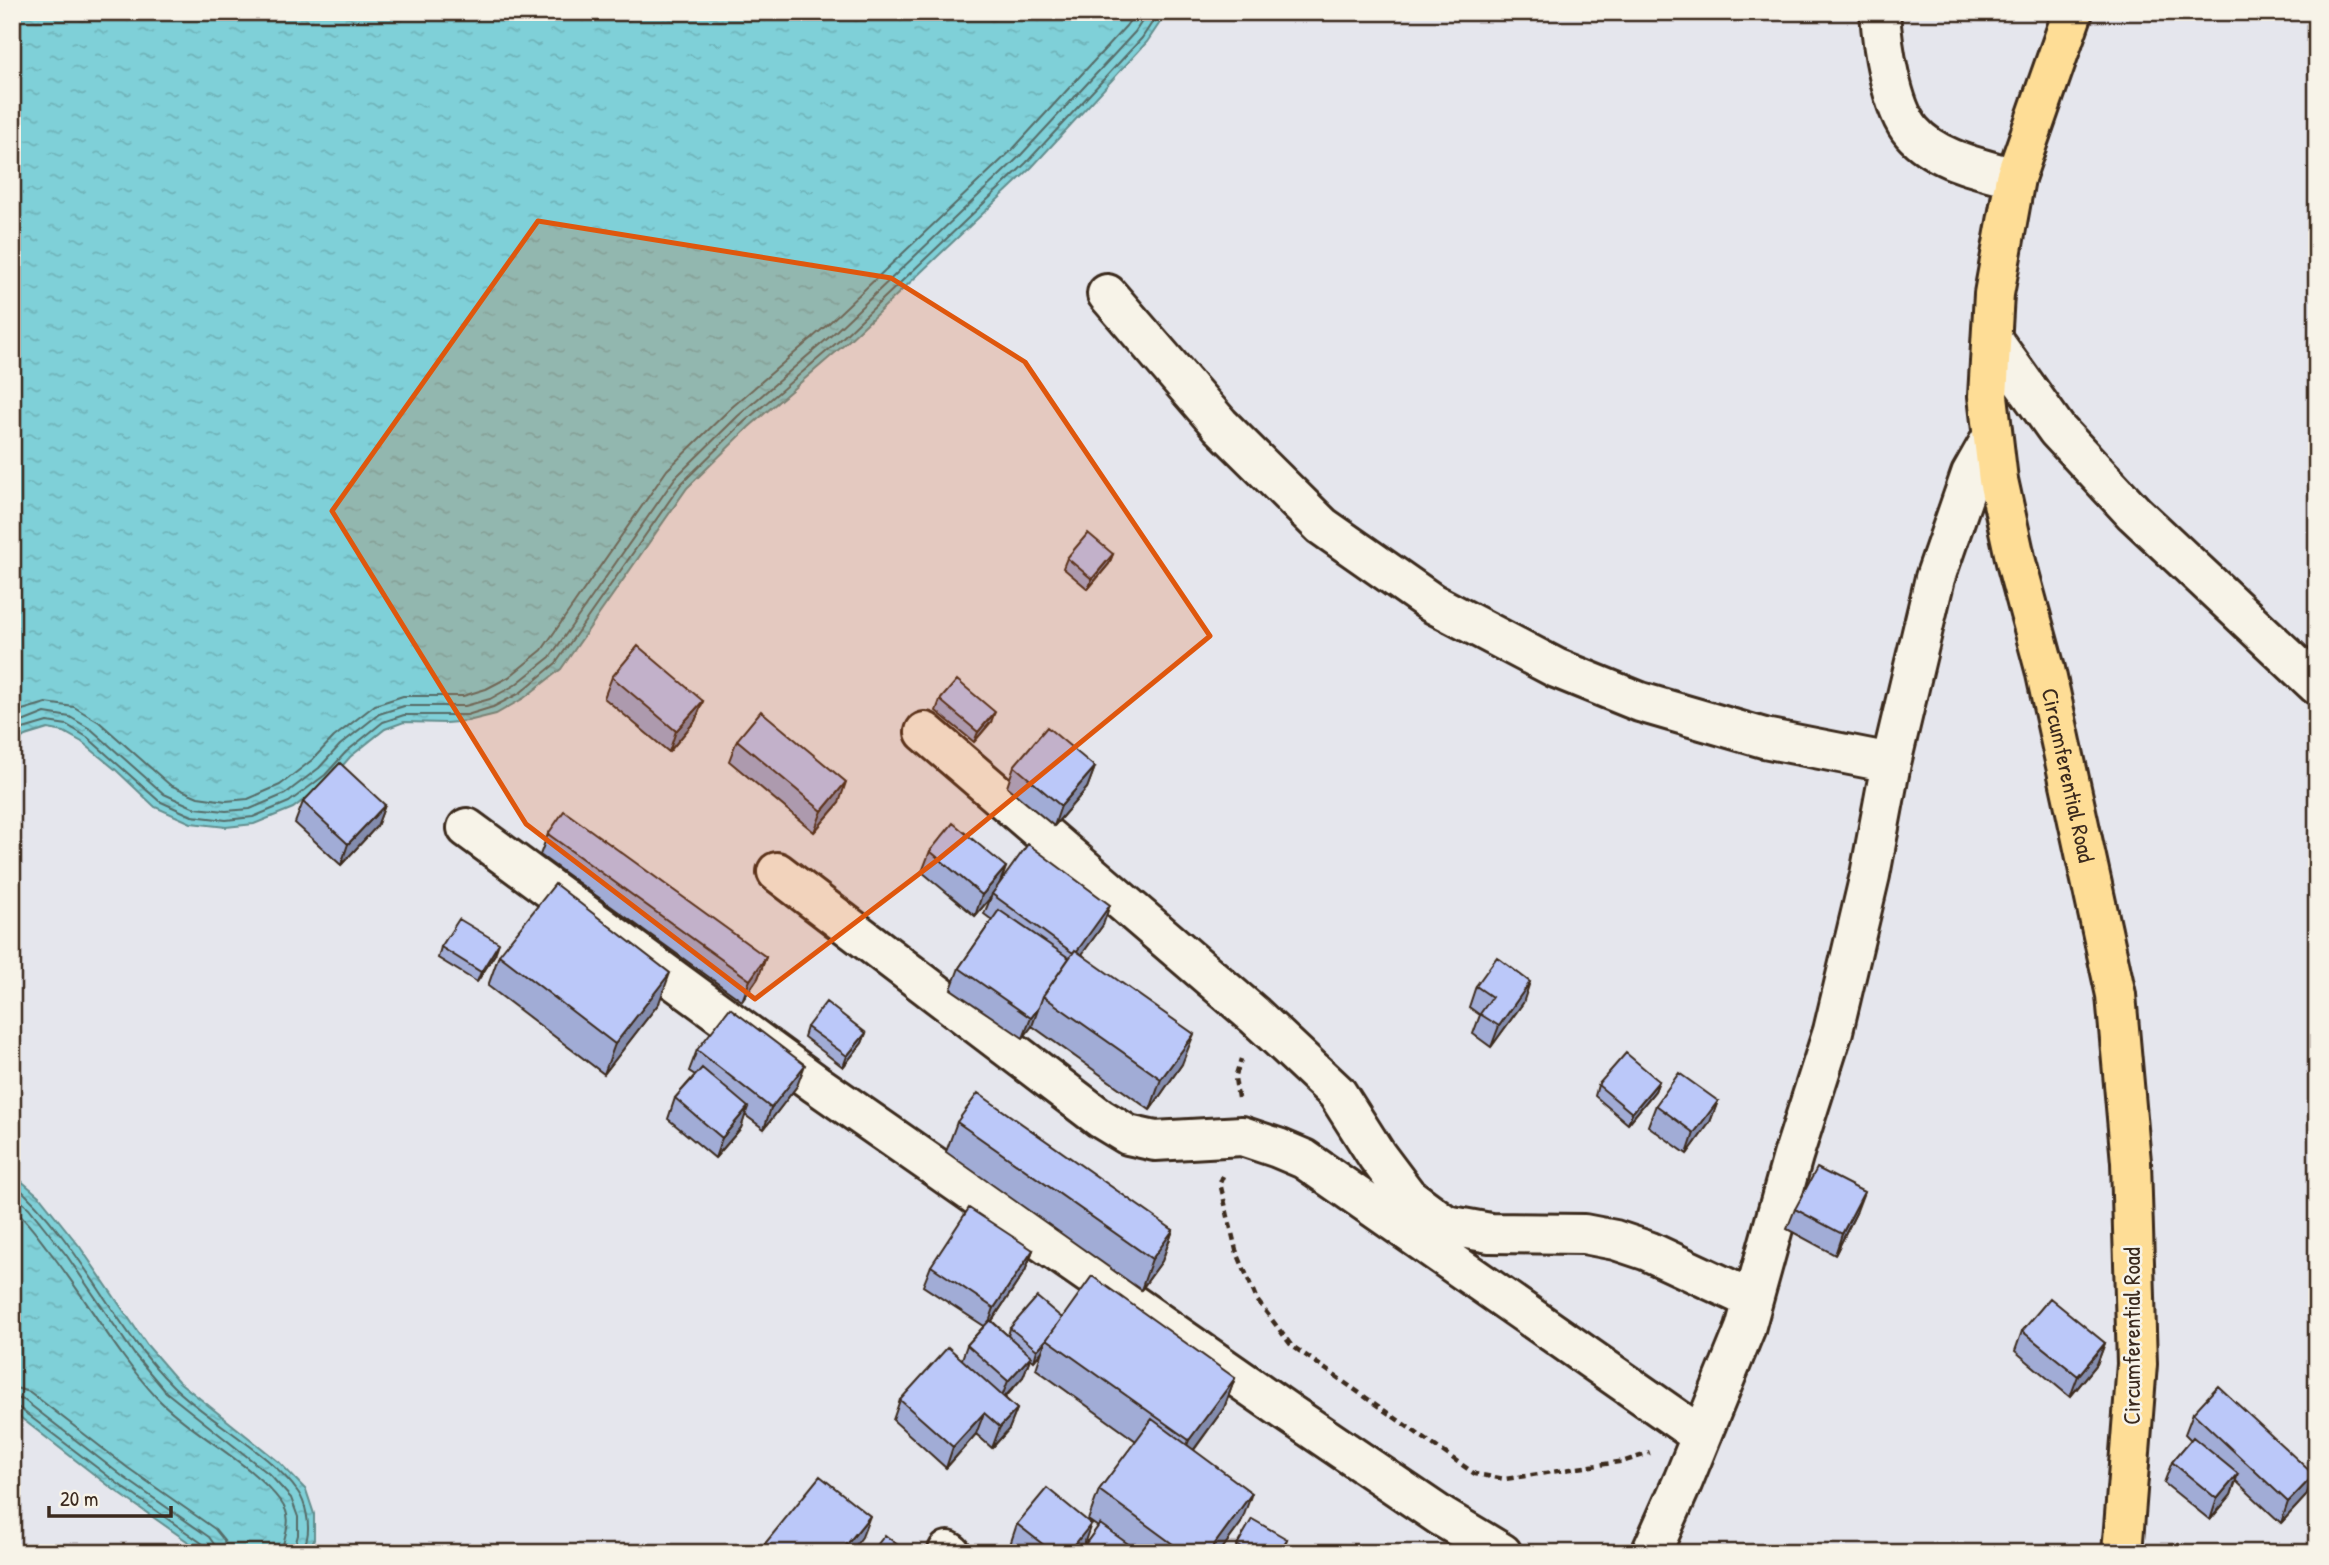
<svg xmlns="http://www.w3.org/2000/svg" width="2329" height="1565" font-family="'Patrick Hand',sans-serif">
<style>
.water{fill:url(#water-ripples);stroke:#648e8e;stroke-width:2}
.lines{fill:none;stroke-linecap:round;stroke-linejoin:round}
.shore{stroke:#566c68;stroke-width:2}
.minor-casing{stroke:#3b2a1e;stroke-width:44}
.major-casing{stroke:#3b2a1e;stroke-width:44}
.path{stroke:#3b2a1e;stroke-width:4.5;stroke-dasharray:7 5;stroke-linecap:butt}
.minor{stroke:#f7f3e8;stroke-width:38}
.major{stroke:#fedd96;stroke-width:38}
.wall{fill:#a1acd6;stroke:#3b2a1e;stroke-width:2}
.shaded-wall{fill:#838cae;stroke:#3b2a1e;stroke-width:2}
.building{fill:#bbc8f9;stroke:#3b2a1e;stroke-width:2}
.marked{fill:#df570d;fill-opacity:0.2;stroke:#df570d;stroke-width:5;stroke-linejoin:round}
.labels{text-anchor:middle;stroke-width:5;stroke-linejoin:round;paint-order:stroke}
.street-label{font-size:23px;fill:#3b2a1e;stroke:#f7f3e8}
</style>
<defs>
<pattern id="water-ripples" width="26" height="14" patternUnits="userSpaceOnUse" patternTransform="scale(1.75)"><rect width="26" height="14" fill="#7fd0d8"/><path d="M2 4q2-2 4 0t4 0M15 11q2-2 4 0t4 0" fill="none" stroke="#6fb3b9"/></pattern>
</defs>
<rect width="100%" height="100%" fill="#e5e6ed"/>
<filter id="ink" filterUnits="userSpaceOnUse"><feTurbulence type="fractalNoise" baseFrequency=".0143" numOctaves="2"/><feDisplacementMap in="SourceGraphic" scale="14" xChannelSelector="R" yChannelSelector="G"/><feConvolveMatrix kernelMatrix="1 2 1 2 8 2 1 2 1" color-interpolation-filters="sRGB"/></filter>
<g filter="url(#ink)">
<path class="water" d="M12,12H1167L1147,42L1032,167L844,345L749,427L687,488L561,669L524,698L496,714L468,721L446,723L404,722L385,729L350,757L330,780L293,808L254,824L226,827L191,823L155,807L116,770L82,742L64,732L48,729L25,736L12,745Z
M12,1173L40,1197L80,1247L147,1345L178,1381L279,1462L306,1490L314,1514V1540L307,1553H204L113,1489L12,1411Z"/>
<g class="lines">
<path class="shore" d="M12,713L46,703L74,707L99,722L170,785L198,797L226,801L248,799L280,785L312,760L334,737L375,705L403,696H463L486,689L509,677L542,650L667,470L731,408L827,325L1013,149L1126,26L1136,12
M12,726L45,713L70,717L92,730L164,794L195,808L226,811L250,809L285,794L319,768L340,745L379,714L404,706H465L490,699L515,685L550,657L675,478L738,416L834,333L1020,156L1135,32L1148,12
M12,736L23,729L47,722L67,725L87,737L159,801L192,816L226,820L253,817L289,802L325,775L346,752L383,722L404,715H467L493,707L520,693L556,663L681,484L744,422L840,340L1026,163L1142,38L1159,12
M12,1182C79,1239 111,1325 173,1386C208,1421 271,1453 298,1492C306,1503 310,1525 307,1538C306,1544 302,1547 302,1553
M12,1194L29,1208L67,1256L134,1354L166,1392L269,1474L291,1498L298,1517V1535L293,1553
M12,1208C26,1219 36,1234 47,1248C86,1297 115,1353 158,1399C193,1435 252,1463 281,1502C295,1521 283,1534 282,1553
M12,1387L30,1392L128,1468L215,1529L224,1540L226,1553
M12,1397L24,1400L122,1476L209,1537L214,1544L215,1553
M12,1406L19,1408L117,1483L203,1544L207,1553"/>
<g class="minor-casing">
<path id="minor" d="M1880,12C1882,44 1891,108 1912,132C1936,160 1980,168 2015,178
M1107,294L1220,425L1322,526L1432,603L1556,668L1640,702L1764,738L1891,763
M1992,339L2057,430L2134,513L2317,685
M925,732L1254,1015L1337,1093L1377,1156L1407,1196L1446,1225L1490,1233L1584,1234L1615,1240L1648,1251L1753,1300
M467,828L816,1084L1287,1412L1442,1517L1502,1553
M777,872L1100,1118L1128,1135L1155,1141L1242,1136L1278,1148L1304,1159L1701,1436
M948,1551L951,1553
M1651,1553L1683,1481L1745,1329L1793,1156L1833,1031L1870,875L1891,763L1935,578L1971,474L1992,437"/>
</g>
<g class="major-casing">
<g id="major">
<path id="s1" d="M2073,12L2015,178L1994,294L1988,396L1998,480L2016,562L2045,669L2116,995L2131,1162L2137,1364L2122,1553"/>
</g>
</g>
<path class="path" d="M1238,1098L1235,1078L1241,1059
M1223,1176L1220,1183L1236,1250L1257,1300L1291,1345L1475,1474L1505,1479L1625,1461L1650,1453"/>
<use href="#minor" class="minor"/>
<use href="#major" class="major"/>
</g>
<path class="wall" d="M1113,554L1109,564L1088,589L1063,568L1067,558Z
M612,677L703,701L695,721L669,752L604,698Z
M940,700L991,722L974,742L936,711Z
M737,740L839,803L814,832L729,761Z
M1014,766L1095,767L1087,788L1054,826L1007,787Z
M303,802L385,805L377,826L341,865L295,823Z
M548,834L766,957L758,978L742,1001L540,855Z
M930,851L1006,867L1001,882L1103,925L1082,954L1182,1064L1150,1110L1032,1026L1023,1038L951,989L959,968L992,920L984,914L991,897L975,916L922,872Z
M441,947L495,954L477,982L438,958Z
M499,955L659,1003L604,1074L488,986Z
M1476,986L1523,1003L1491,1047L1473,1034L1480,1015L1469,1007Z
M807,1027L866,1033L862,1043L843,1067L804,1037Z
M697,1050L797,1086L764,1129L745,1115L741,1128L715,1158L668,1119L675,1098L695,1075L689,1071Z
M1659,1081L1655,1091L1628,1124L1595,1096L1598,1085Z
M1718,1101L1710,1122L1687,1154L1648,1126L1656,1105Z
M957,1122L1173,1230L1162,1261L1141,1290L946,1152Z
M1795,1209L1856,1213L1835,1255L1787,1229Z
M1033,1250L1025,1271L992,1321L1008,1336L1010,1328L1062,1318L1235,1378L1224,1408L1194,1450L1241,1523L1219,1553H1079L1098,1527L1088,1520L1099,1490L1136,1441L1036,1369L1042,1351L1034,1361L1030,1358L1023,1377L1005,1398L1017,1409L1009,1429L992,1448L976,1434L946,1468L893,1420L900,1400L962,1359L967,1345L984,1326L923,1286L931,1266Z
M2022,1331L2105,1343L2097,1364L2070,1397L2015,1351Z
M2193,1413L2314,1475L2306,1496L2281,1523L2236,1481L2231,1495L2210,1520L2164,1483L2172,1462L2191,1440L2185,1434Z
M1017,1524L1084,1544L1077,1553H1020L1010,1545Z
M1287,1539L1282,1553H1234L1237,1545Z"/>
<path class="shaded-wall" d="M1113,554L1109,564L1088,589L1092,579Z
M703,701L695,721L669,752L676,731Z
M995,712L991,722L974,742L978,732Z
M1095,767L1087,788L1054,826L1061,806Z
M846,782L839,803L814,832L822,811Z
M385,805L377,826L341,865L348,844Z
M1006,867L998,887L992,894L991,897L975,916L982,895Z
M1110,905L1103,925L1067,975L1074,954Z
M499,943L495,954L477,982L481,972Z
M766,957L758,978L742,1001L750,980Z
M670,973L659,1003L604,1074L615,1044Z
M1530,982L1523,1003L1491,1047L1499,1026Z
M1039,1007L1032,1026L1023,1038L1031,1018Z
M866,1033L862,1043L843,1067L847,1056Z
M1194,1034L1182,1064L1150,1110L1161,1079Z
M805,1065L797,1086L764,1129L771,1108Z
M1659,1081L1655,1091L1628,1124L1632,1113Z
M1718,1101L1710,1122L1687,1154L1694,1133Z
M748,1107L741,1128L715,1158L722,1138Z
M1864,1192L1856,1213L1835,1255L1842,1234Z
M1173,1230L1162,1261L1141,1290L1152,1259Z
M1033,1250L1025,1271L987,1328L994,1308Z
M1046,1340L1042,1351L1034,1361L1037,1350Z
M2105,1343L2097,1364L2070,1397L2078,1376Z
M1031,1356L1023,1377L1000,1402L1008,1381Z
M1235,1378L1224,1408L1178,1471L1189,1440Z
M1017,1409L1009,1429L992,1448L1000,1427Z
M984,1413L976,1434L946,1468L953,1447Z
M2238,1474L2231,1495L2210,1520L2217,1499Z
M2314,1475L2306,1496L2281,1523L2288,1502Z
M1252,1493L1241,1523L1219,1553H1208Z
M870,1516L862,1537L850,1553H840Z
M1091,1524L1084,1544L1077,1553H1068Z"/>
<path class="building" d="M1088,533L1113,554L1092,579L1067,558Z
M638,646L703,701L676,731L612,677Z
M957,680L995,712L978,732L940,700Z
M761,711L846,782L822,811L737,740Z
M1047,727L1095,767L1061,806L1014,766Z
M340,763L385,805L348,844L303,802Z
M564,811L766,957L750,980L548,834Z
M953,823L1006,867L982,895L930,851Z
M1028,844L1110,905L1077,951L1075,950L1073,953L992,894Z
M555,884L670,973L615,1044L499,955Z
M999,910L1069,958L1043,996L1039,1007L1031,1018L959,968Z
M459,919L499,943L481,972L441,947Z
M1075,950L1194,1034L1161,1079L1043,996Z
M1497,957L1530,982L1499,1026L1480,1014L1492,997L1476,986Z
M826,1002L866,1033L847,1056L807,1027Z
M730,1008L805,1065L771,1108L697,1050Z
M1626,1053L1659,1081L1632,1113L1598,1085Z
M702,1068L748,1107L722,1138L675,1098Z
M1679,1073L1718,1101L1694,1133L1656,1105Z
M978,1093L1173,1230L1152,1259L957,1122Z
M1817,1168L1864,1192L1842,1234L1795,1209Z
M969,1208L1033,1250L994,1308L931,1266Z
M1092,1276L1235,1378L1189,1440L1047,1339Z
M1037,1297L1062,1318L1047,1339L1037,1350L1010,1328Z
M2050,1298L2105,1343L2078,1376L2022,1331Z
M990,1320L1031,1356L1008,1381L967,1345Z
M948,1347L1017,1409L1000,1427L984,1413L953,1447L900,1400Z
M2218,1386L2314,1475L2288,1502L2193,1413Z
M1152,1419L1252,1493L1208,1553H1185L1099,1490Z
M2193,1437L2238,1474L2217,1499L2172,1462Z
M820,1476L870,1516L840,1553H761L759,1551Z
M1047,1488L1091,1524L1068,1553H1054L1017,1524Z
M1252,1519L1287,1539L1279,1553H1251L1237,1545Z
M1100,1524L1141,1553H1079Z
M885,1535L908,1553H871Z"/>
</g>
<path class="marked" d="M538,221L891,278L1025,362L1210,636L940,858L755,999L526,824L332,511Z"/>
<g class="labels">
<g class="street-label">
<text dy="8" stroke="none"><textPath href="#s1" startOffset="784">Circumferential Road</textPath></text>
<text transform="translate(2132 1336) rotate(-90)" y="8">Circumferential Road</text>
</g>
</g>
<rect width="2329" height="1565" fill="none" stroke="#f7f3e8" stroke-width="42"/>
<rect x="21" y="21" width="2287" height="1523" fill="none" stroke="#3b2a1e" stroke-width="2.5" filter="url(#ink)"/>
<path d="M49 1506v10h122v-10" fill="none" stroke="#3b2a1e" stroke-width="3.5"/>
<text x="60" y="1506" font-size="21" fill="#3b2a1e" stroke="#f7f3e8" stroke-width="5" paint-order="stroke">20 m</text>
</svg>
